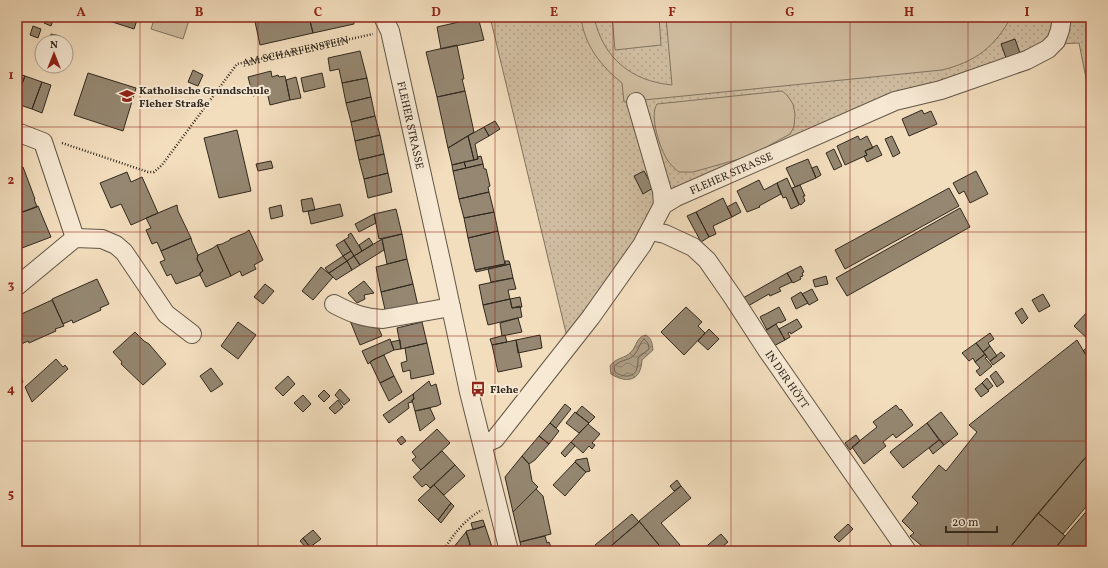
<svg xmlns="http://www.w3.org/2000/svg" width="1108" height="568" font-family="Vollkorn,serif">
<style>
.park{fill:url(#park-dots);stroke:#817460}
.pitch{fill:#d1bea2;stroke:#817460}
.water{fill:url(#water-waves);stroke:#7d705d}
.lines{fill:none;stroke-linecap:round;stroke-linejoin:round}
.shore{stroke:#706453;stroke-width:1}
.building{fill:#958771;stroke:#31291f}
.minor-casing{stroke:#615646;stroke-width:20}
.path{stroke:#31291f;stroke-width:2.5;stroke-dasharray:1 2;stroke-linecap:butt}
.minor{stroke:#f7e9d4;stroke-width:18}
.grid{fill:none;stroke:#8f2418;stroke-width:1;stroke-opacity:0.55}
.labels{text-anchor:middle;stroke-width:4;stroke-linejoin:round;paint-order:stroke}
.street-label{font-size:11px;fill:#31291f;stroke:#f7e9d4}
.poi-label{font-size:11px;font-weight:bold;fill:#31291f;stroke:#f7e9d4;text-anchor:start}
.neatline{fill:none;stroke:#8f2418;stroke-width:1.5}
.grid-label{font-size:13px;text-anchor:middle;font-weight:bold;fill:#8f2418}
</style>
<defs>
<pattern id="park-dots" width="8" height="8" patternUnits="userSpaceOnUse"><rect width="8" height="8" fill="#d1bea2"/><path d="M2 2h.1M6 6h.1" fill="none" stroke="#b4a38b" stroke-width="1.8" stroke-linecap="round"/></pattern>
<pattern id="water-waves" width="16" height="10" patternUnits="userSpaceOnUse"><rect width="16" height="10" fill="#b0a087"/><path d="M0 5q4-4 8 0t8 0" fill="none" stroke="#90826e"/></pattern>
</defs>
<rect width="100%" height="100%" fill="#f2ddbd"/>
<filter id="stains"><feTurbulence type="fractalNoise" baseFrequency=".005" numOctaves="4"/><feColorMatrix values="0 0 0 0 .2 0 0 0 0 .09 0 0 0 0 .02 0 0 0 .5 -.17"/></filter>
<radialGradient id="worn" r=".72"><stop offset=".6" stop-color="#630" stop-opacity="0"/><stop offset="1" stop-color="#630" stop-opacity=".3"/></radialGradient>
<path class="park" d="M490,17H1091V103L1079,43L1058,44L674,195L567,337Z"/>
<path class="pitch" d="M155,17H190L183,39L151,29Z
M581,17H594C603,58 631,81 672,85L666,17H1011C995,47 975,62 942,70L624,102L622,83C601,66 584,45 581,17Z
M612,17H659L661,45L615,50Z
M782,91L787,95L793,104L795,114L794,127L790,134L750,156L693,172H679C675,169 671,165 668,161C660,149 649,116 657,104Z"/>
<path class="water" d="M646,335C652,339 652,343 653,350L642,360C641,381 627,384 611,374L610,366C616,357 625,359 631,352C637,346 636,337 646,335Z"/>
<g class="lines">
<path class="shore" d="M644,339L648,343L649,349L638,358C638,361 638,365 637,368C634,379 622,377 615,372L614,367C618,360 628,361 633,356C639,351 639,343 644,339Z"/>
</g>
<path class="building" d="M47,17H54L51,26L44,23Z
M97,17H138L134,29Z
M254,17H309L313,33L260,45Z
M309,17H353L354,24L313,33Z
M458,17H478L484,40L441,49L437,27L459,22Z
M33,26L41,29L38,38L30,35Z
M51,34L60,36L58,42H49Z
M1015,39L1020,53L1006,58L1001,44Z
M457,45L464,79H462L465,91L437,97L426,52Z
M360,51L367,78L342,83L339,69L330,71L328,58Z
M193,70L203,75L198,86L188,82Z
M271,71L272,77L278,75L279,77L285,76L290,100L270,105L267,92L253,96L248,77Z
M17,73L25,76L17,97Z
M88,73L136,88L123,131L74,115Z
M322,73L325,87L304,92L301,78Z
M25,76L42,82L32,109L17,104V97Z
M296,77L301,98L290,100L286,80Z
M367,78L371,97L346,103L342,83Z
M42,82L51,85L42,113L32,109Z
M465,91L474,132L448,148L437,97Z
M371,97L375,116L351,122L346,103Z
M922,110L924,114L931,111L937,124L909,136L902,119Z
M375,116L380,135L355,141L351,122Z
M495,121L500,129L489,136L484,127Z
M484,127L489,136L475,144L478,159L474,160L468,136Z
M237,130L251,191L219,198L204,138Z
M380,135L384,154L359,160L355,141Z
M468,136L474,160L452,165L448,148Z
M858,136L860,140L867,136L873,148L865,151L867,155L845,165L837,146Z
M892,136L900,153L893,157L885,139Z
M877,145L882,155L867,162L864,156L867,155L865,151Z
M834,149L842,166L834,170L826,153Z
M384,154L388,173L364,179L359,160Z
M481,156L483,164L466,168L464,162L478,159L477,157Z
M808,159L816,178L795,187L786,168Z
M271,161L273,168L258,171L256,164Z
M464,162L466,168L453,171L452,165Z
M483,164L484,169H486L490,186L488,187L489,192L459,199L453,171Z
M817,166L821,175L816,178L812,168Z
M23,167L35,199H34L37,207L17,214V169Z
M644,171L653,188L643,194L634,176Z
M976,171L988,194L970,203L964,191L959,194L953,183Z
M127,172L131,182L142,177L158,213L131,225L121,204L111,208L100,183Z
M388,173L392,192L368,198L364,179Z
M787,178L799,205L791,209L786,197L783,198L777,183Z
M759,180L764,190L777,183L781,194L759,206L760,207L747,212L737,191Z
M800,185L805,196H803L805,201L801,205L799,204L792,188Z
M949,188L959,206L845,269L835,250Z
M489,192L494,212L464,218L459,199Z
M312,198L315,210L303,212L301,200Z
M723,198L732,217L713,226L716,234L709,237L696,212Z
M736,202L741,212L732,217L727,207Z
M340,204L343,216L311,224L308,211Z
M177,205L178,211L191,238L161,251L157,242L152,244L146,230L151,228L146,218Z
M281,205L283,216L271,219L269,208Z
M38,206L51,237L22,248L17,236V214Z
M960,208L970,227L847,296L836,278Z
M396,209L402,234L379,239L374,214Z
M494,212L498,231L468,238L464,218Z
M696,212L709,237L701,242L687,216Z
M374,214L376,223L359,232L355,224Z
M249,230L263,260L254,265L256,269L242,276L240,271L231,276L217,245L222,244L230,240V239L245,233Z
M498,231L505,264L475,270L468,238Z
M351,233L362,251L354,256L344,240L349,237L348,235Z
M402,234L407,259L387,264L382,239Z
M191,238L192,242L198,255L197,259L203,271L200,273V275L176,284L171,274L167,276L160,262L165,260L161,251Z
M369,238L373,244L362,251L359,245Z
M382,239L384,250L360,265L354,256Z
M344,240L351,251L343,256L336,245Z
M217,245L231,276L206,287L200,275V273L203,271L197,259L198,255L213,248Z
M351,251L354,256L347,261L343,256Z
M343,256L347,261L329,273L325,268Z
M354,256L360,265L352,270L347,261Z
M407,259L413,284L381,292L376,267Z
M347,261L352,270L336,280L329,273Z
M505,261H509L510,264L476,272L475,270L505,264Z
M510,264L513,278L491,282L488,269Z
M801,266L804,272L802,273L803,276L800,277L801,279L793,283L787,273Z
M321,267L333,277L313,300L302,291Z
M787,273L792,282L779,288L781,291L770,296L769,294L748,306L743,298Z
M826,276L828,284L815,287L813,280Z
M513,278L516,289L508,290L510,299L483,305L479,285Z
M97,279L109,304L100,308L101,310L73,323L72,320L63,324L52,299Z
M364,281L374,293L364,295L365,299L357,303L348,293Z
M265,284L274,291L263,304L254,297Z
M413,284L418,306L386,314L381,292Z
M812,289L818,300L809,305L802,294Z
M801,292L808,303L796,309L791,298Z
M1043,294L1050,306L1039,312L1032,300Z
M520,297L522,307L512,308L510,299Z
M510,299L512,308L520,306L522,317L488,325L483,305Z
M52,300L64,326L55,329L56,331L29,343L28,341L19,345L17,340V316Z
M686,307L702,322L698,326L705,333L684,355L661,332Z
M779,307L786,320L780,323L779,322L767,330L760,317L763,315H764Z
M1022,308L1028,318L1022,324L1015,313Z
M1091,308V342L1074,326Z
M349,318L376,322L382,336L360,345Z
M518,318L522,332L502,336L500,323Z
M797,319L802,327L791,334L790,332L788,333L790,337L785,340L779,329Z
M238,322L256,335L238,359L221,346Z
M422,322L427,343L401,349L397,328Z
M776,324L785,340L770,348L761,333Z
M709,329L719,339L708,350L698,341Z
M135,332L144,341L149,344L166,364L143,385L121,364L122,362L113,352Z
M990,333L994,339L988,343L990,346L983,352L976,343Z
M505,335L507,342L492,345L490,339Z
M540,335L542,348L518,353L516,340Z
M390,339L394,350L373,360L368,364L362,351Z
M400,340L401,349L394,350L391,342Z
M516,340L522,367L498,372L492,345Z
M1077,340L1086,355L1091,360V451L1007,551H928L910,536L914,533L902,521L918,503L912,497L939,465L946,471L977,432L969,425Z
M427,343L434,374L411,379L410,370L403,372L401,363L407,361L405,348Z
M976,343L985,354L975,362L973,358L969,361L962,353Z
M1091,344V360L1083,351Z
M990,346L997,356L990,361L983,352Z
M1001,352L1005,356L993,365L990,361Z
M985,354L987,357L985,358L992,366L980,376L976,371L980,368L975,362Z
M384,355L394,376L380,383L370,362L373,360Z
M56,359L63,367L65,365L68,369L32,402L25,387Z
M211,368L223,384L211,392L200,376Z
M17,369L23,382L17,385Z
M996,371L1004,382L997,387L990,376Z
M288,376L295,384L283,396L275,388Z
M394,376L402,392L389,401L380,383Z
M987,378L993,386L988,390L982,383Z
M429,381L431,386L436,384L441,404L437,406L415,411L412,400L414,399L413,394Z
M982,383L989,391L981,397L975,389Z
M340,389L350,400L344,405L335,395Z
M324,390L330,396L324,402L318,396Z
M413,394L414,399L412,400V402L408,403L409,408L389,423L383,415Z
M303,395L311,404L303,412L294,403Z
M338,400L343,407L335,414L329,408Z
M565,404L571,409L556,428L550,423Z
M896,405L900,410L901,409L913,425L896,438L893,434L883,442L886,446L864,464L852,447L877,427L873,422Z
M582,406L595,417L589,423L576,413Z
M430,408L435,419L420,431L415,411Z
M575,412L589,423L579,433L566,423Z
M941,412L958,434L944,445L927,423Z
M550,423L559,431L549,444L539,436Z
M927,423L939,440L903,468L890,452Z
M588,424L600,434L592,443L595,445L592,449L589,446L583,453L571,442Z
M437,429L450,443L421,470L412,460L416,457L412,452Z
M856,435L860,441L850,450L845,443Z
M402,436L406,441L401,445L397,440Z
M539,436L549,444L535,460L529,464L522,456Z
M939,440L944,445L933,454L929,448Z
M571,442L575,446L565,457L561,453Z
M442,451L455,465L430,488L426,484L422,487L413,477Z
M1091,451V501L1063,534L1038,513Z
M522,456L529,464L532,481L538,487L513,512L505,477Z
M587,458L590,471L586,472L575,462L576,460Z
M575,462L586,472L565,496L553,485Z
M455,465L465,476L444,495L434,485Z
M677,480L681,486L674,491L670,486Z
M434,485L451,503L438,520L418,500Z
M681,486L691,498L661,523L680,545L673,551H664L639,521Z
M536,489L543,496L551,534L520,542L513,512Z
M451,503L454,506L441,523L438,520Z
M1091,506V551H1053L1065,536Z
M1038,513L1065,536L1053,551H1007Z
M632,514L639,522L605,551H601L595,545Z
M483,520L485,526L473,530L471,523Z
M639,521L664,551H605L639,522Z
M848,524L853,529L839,542L834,537Z
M485,526L493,550L472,551L466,531Z
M313,530L321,539L310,547L303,538Z
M466,532L470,544L464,551H449L453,548Z
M721,534L728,542L717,551H703L702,550Z
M545,536L547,543L549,542L551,547H548L549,551H522L520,542Z
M303,538L310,547L312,546L317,551H309L300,541Z"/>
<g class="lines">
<g class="minor-casing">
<g id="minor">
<path id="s2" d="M383,17L390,31L443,270L469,392L509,551"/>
<path d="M636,102L662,191L663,205"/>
<path d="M17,132L43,142L75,238"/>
<path id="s3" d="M650,231L665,234L693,247L707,260L732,296L767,350L907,551"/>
<path d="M17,286L75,238L102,239L116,245L124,252L166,314L192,334"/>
<path d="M334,304C351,313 363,318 383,319L451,307"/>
<path id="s4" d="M483,444L495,439L591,317L642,245L663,205L676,197L895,101L941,90L1027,60L1048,49L1056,41L1060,30L1062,17"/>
</g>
</g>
<g class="path">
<path d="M1088,17L1091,30"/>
<path id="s1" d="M62,143L148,172H154L162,165L237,64L373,34"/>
<path d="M443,551C452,536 466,518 482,510"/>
</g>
<use href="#minor" class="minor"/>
</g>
<path class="grid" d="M140,17V551M258,17V551M377,17V551M495,17V551M613,17V551M731,17V551M850,17V551M968,17V551M17,127H1091M17,232H1091M17,336H1091M17,441H1091"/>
<defs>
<g id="school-bare" transform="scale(1.2)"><path d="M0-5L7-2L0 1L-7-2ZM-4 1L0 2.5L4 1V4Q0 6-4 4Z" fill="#8f2418" stroke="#f7e9d4" stroke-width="2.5" paint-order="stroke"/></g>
<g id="bus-bare" transform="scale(1.2)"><path d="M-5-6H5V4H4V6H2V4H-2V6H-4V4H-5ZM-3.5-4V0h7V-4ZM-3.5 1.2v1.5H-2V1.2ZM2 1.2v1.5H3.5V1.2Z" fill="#8f2418" stroke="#f7e9d4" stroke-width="2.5" paint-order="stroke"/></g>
</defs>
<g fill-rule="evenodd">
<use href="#school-bare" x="127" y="96"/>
<use href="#bus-bare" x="478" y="389"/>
</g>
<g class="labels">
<g class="street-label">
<text dy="4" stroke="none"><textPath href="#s1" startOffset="293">AM SCHARFENSTEIN</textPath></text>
<text dy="4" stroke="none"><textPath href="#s2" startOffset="112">FLEHER STRASSE</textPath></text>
<text dy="4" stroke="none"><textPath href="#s4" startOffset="377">FLEHER STRASSE</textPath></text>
<text dy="4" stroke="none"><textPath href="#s3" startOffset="209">IN DER HÖTT</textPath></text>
</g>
<g class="poi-label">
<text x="139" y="94">Katholische Grundschule<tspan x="139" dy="13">Fleher Straße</tspan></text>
<text x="490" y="393">Flehe</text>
</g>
</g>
<rect width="1108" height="568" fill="none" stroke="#f2ddbd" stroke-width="44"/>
<g transform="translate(54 54)"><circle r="19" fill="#f7e9d4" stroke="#a89c8c"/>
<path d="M0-3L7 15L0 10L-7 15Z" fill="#8f2418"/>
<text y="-6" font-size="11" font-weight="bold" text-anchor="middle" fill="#31291f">N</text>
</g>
<path d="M946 526v6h51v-6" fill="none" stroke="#31291f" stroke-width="2"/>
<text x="952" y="526" font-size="12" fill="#31291f" stroke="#f7e9d4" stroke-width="3" paint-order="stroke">20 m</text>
<rect x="22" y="22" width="1064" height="524" class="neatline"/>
<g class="grid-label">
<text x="81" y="16">A</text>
<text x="199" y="16">B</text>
<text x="318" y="16">C</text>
<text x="436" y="16">D</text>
<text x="554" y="16">E</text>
<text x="672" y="16">F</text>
<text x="790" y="16">G</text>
<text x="909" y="16">H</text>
<text x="1027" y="16">I</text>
<text x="11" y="79">1</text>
<text x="11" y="184">2</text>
<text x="11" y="289">3</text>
<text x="11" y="393">4</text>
<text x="11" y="498">5</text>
</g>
<rect width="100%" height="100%" filter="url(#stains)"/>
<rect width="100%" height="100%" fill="url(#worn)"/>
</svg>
